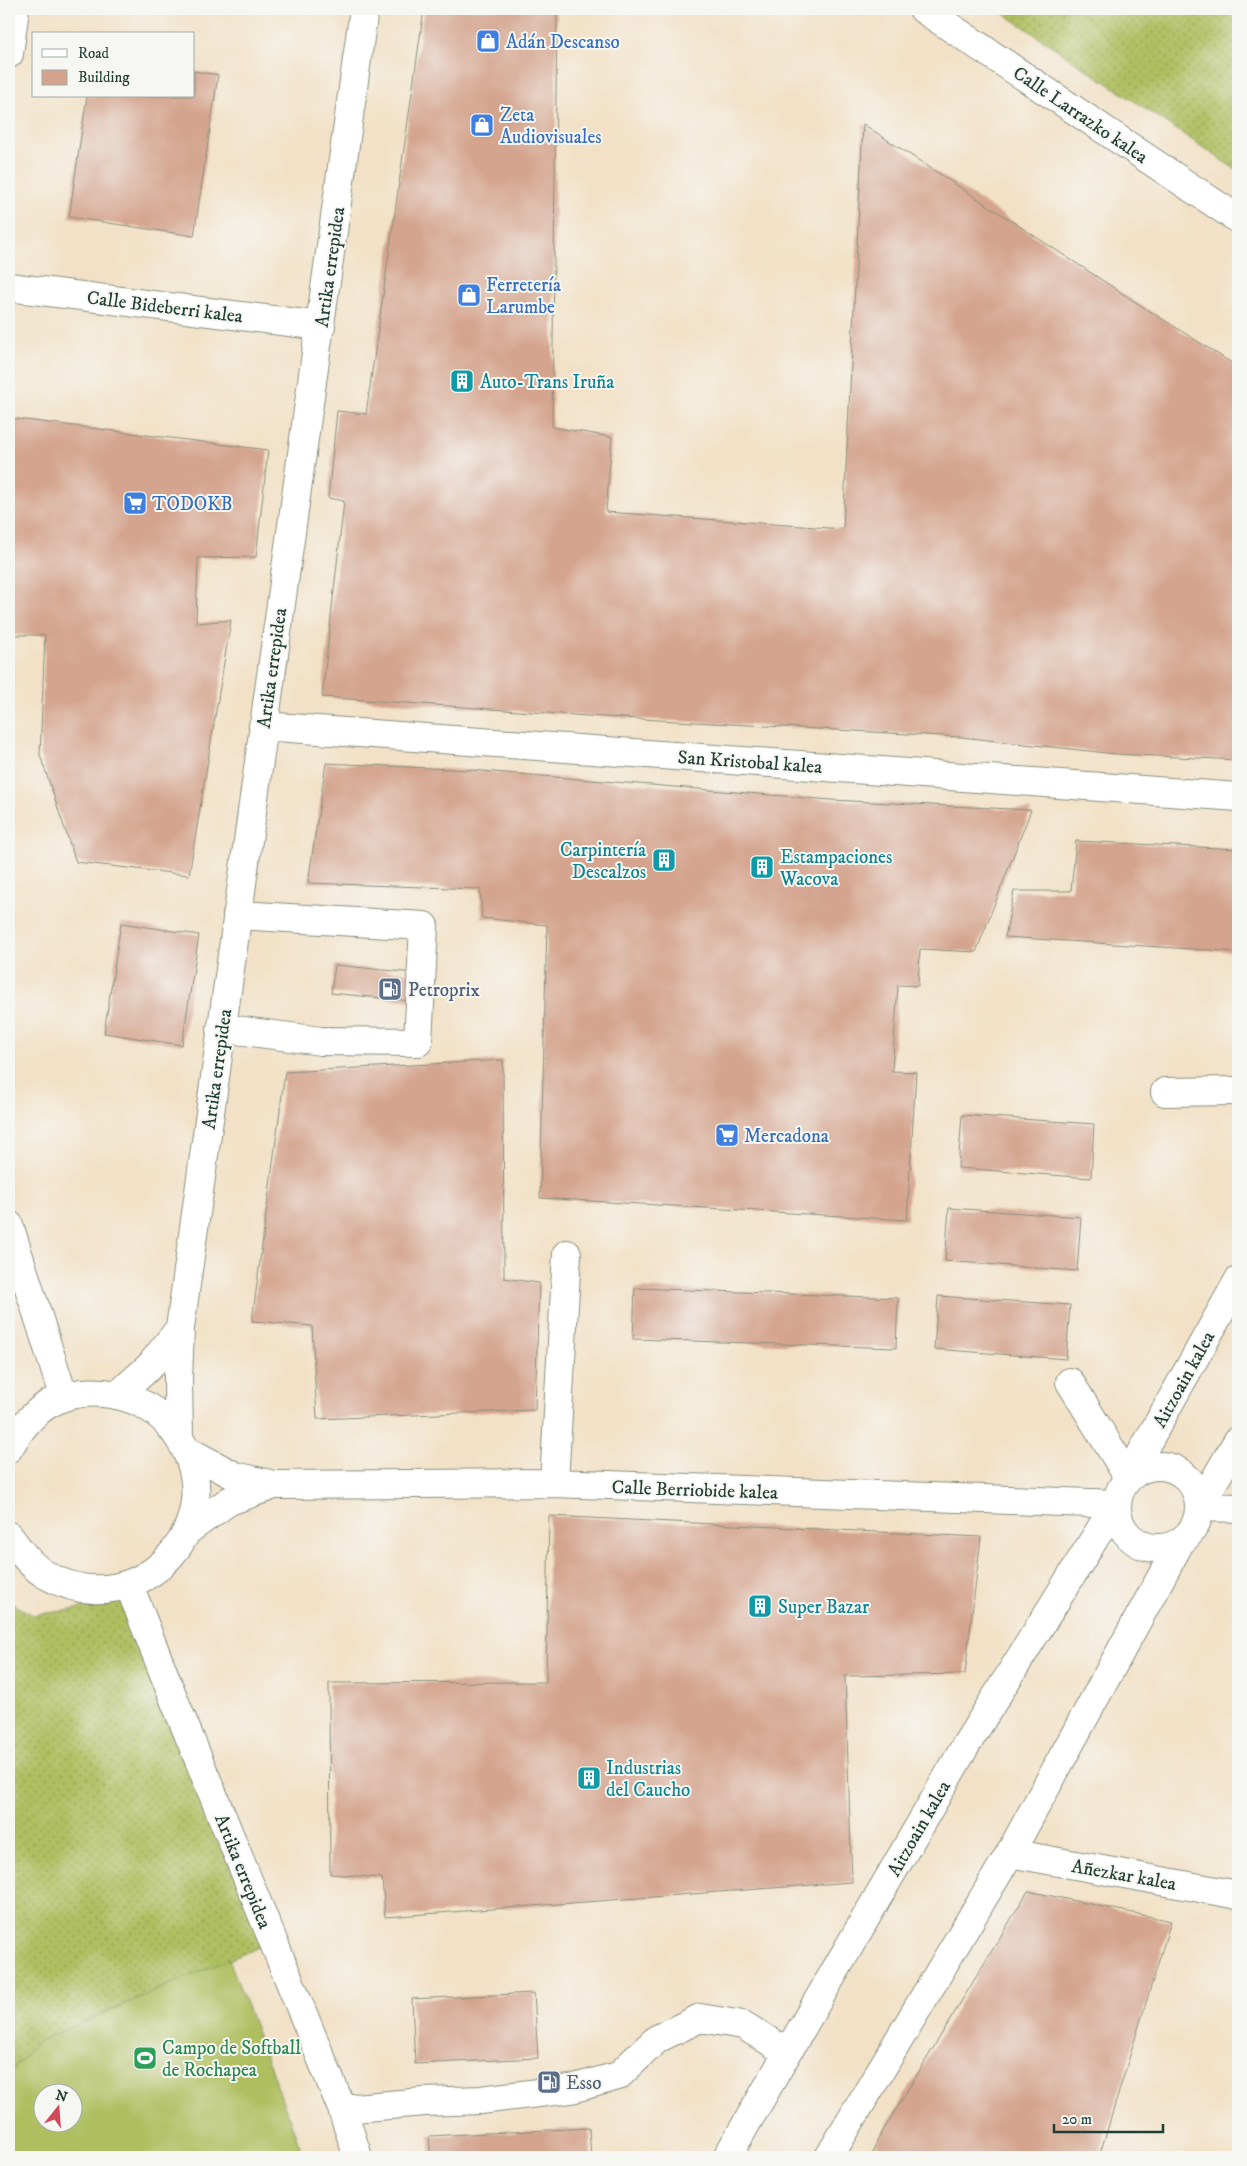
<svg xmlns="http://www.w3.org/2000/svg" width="1247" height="2166" font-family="'IM FELL DW Pica',serif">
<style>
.grass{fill:url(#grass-dots);stroke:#677e4a}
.garden{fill:#afbf61;stroke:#677e4a;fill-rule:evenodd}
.building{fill:#d4a48e}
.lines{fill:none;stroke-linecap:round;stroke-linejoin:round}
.minor-casing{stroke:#888f7d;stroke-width:30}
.minor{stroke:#fff;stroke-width:28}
.labels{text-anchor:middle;stroke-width:4;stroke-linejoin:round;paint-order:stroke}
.shop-label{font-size:19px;fill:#366cbe;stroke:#f6f6f2;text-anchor:start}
.street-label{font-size:19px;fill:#1f3d34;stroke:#f6f6f2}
.culture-label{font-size:19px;fill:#0d838f;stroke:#f6f6f2;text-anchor:start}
.service-label{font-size:19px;fill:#4e5e75;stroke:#f6f6f2;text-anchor:start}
.leisure-label{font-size:19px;fill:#27864d;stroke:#f6f6f2;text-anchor:start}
</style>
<defs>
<pattern id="grass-dots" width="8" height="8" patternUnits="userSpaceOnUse" patternTransform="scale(1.25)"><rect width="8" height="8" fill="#afbf61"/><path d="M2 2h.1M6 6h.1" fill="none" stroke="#8e9c51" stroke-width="1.8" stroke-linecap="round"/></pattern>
</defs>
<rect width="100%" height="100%" fill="#f6f6f2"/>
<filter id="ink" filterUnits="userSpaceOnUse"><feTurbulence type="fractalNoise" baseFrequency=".02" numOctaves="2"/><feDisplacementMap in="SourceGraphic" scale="10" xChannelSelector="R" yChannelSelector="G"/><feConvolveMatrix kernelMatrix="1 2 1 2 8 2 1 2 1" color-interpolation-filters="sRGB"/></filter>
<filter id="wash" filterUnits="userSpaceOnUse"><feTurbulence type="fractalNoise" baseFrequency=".0096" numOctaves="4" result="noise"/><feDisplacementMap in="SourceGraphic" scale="20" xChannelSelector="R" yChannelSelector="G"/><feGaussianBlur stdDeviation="1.12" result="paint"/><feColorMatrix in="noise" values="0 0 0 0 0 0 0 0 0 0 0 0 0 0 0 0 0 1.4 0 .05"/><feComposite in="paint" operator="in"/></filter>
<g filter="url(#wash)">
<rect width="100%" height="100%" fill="#f2e1c6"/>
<path class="grass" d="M997,9H1238V171Z
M128,1581L273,1941L37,2042L9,2074V1602L33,1615L78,1609Z"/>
<path class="garden" d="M229,1959L304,2157H9V2074L37,2042ZM42,2094H72V2124H42Z"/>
<g id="blocks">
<path class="building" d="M424,9H557L552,427L612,437L606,512L843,529L863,124L1131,299L1238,367V760L1116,754L961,737L588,716L322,697L344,501L328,498L337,411L366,414Z
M194,71L218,75L194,236L69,217L87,96H194Z
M9,418L268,450L256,557L198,558L196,623L231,620L189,875L76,862L40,755L45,635H9Z
M326,763L470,770L831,800L1031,810L976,952L920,949L918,986L898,985L892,1071L916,1072L907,1220L540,1198L547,925L482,918L480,889L308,883Z
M1076,841L1238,849V952L1005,937L1014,891H1071Z
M121,923L199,935L182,1045L104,1033Z
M335,965L414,973L411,1001L331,993Z
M503,1060L504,1278L539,1283L535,1410L317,1419L312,1326L252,1321L285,1072Z
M962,1115L1094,1124L1091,1178L958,1168Z
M949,1208L1081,1217L1077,1271L945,1261Z
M635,1288L898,1298L896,1348L633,1339Z
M938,1296L1070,1305L1066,1359L934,1349Z
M549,1516L981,1537L965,1674L845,1676L852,1882L385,1917L382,1878L330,1874L329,1683L546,1682Z
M1028,1891L1171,1921L1099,2157H871L877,2141Z
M534,1993L538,2058L415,2064L412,1999Z
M589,2128L591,2157H431L429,2136Z"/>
</g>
</g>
<g filter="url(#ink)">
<use href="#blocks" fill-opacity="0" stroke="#888f7d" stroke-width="1"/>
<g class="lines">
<g class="minor-casing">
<path id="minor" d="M923,9L1238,219
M9,54L15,9
M9,287L321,326
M263,726L1238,797
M221,1028L321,1041L418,1042L424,926L237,915
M1165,1092L1238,1091
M9,1225L63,1395
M1070,1382L1128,1477L1238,1281
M119,1394L150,1366L180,1328
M179,1437L178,1379L180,1328L364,9
M1238,1440L1199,1507L1238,1508
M9,1448C31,1410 58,1389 103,1393C132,1395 159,1409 176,1434C238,1520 140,1627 48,1576C31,1567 20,1551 9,1536
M188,1451L235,1476L274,1485L554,1483L1116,1504L966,1745L727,2157
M1117 1507a41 41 0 1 1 82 0a41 41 0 1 1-82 0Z
M554,1483L567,1254
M187,1531L229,1501L274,1485
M129,1585L175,1702L342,2109L358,2157
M1010,1853L1238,1895
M342,2109L424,2102L481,2100L571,2089L618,2076L657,2039L700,2018L743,2025L787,2052
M829,2157L1010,1853L1181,1541"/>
</g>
<use href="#minor" class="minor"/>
</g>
</g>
<defs>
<g id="shop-square" transform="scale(1.25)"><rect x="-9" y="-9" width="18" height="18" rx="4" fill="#3f7fe0" stroke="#f6f6f2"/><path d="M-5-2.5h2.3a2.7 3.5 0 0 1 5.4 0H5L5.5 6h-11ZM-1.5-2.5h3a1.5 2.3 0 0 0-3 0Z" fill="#fff"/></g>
<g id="building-square" transform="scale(1.25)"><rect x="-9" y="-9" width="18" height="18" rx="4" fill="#0f9aa8" stroke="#f6f6f2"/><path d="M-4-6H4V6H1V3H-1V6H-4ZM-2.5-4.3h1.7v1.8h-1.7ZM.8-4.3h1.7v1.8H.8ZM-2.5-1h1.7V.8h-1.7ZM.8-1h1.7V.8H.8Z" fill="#fff"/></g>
<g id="supermarket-square" transform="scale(1.25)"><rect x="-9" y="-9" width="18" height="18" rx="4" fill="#3f7fe0" stroke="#f6f6f2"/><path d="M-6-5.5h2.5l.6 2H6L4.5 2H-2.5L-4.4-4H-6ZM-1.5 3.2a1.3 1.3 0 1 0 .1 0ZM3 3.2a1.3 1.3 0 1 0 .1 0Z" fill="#fff"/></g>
<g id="fuel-square" transform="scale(1.25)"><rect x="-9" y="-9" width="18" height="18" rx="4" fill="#5c6f8a" stroke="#f6f6f2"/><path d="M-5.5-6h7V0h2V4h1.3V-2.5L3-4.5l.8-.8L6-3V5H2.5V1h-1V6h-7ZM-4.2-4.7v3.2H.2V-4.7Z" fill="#fff"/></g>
<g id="stadium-square" transform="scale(1.25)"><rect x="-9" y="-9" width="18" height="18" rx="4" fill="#2e9e5b" stroke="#f6f6f2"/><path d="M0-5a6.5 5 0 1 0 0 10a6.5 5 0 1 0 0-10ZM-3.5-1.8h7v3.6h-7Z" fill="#fff"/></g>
</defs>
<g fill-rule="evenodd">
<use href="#shop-square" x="488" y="41"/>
<use href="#shop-square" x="482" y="125"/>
<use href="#shop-square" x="469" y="295"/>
<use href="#building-square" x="462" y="381"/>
<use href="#supermarket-square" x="135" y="503"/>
<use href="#building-square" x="664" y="860"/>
<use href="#building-square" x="762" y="867"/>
<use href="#fuel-square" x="390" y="989"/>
<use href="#supermarket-square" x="727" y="1135"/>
<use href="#building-square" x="760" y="1606"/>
<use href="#building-square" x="589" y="1778"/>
<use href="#stadium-square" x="145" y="2058"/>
<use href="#fuel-square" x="549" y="2082"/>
</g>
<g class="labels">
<g class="shop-label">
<text x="506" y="48">Adán Descanso</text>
<text x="500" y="121">Zeta<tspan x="500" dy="22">Audiovisuales</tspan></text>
<text x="486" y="291">Ferretería<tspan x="486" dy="22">Larumbe</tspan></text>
<text x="152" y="510">TODOKB</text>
<text x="744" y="1142">Mercadona</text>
</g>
<g class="street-label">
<text transform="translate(1081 114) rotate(34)" y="7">Calle Larrazko kalea</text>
<text transform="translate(329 267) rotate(-82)" y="7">Artika errepidea</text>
<text transform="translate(165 306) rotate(7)" y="7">Calle Bideberri kalea</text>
<text transform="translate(271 668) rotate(-82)" y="7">Artika errepidea</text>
<text transform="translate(750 761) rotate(4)" y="7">San Kristobal kalea</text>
<text transform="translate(216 1069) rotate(-82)" y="7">Artika errepidea</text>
<text transform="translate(1183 1379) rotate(-61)" y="7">Aitzoain kalea</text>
<text transform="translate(695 1489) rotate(2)" y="7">Calle Berriobide kalea</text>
<text transform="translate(918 1828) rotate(-60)" y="7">Aitzoain kalea</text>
<text transform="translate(244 1871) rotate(68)" y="7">Artika errepidea</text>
<text transform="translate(1124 1874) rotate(10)" y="7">Añezkar kalea</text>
</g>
<g class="culture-label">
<text x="480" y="388">Auto-Trans Iruña</text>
<text x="646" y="856" text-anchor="end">Carpintería<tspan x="646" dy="22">Descalzos</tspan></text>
<text x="780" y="863">Estampaciones<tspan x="780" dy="22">Wacova</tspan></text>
<text x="778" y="1613">Super Bazar</text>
<text x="606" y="1774">Industrias<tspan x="606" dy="22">del Caucho</tspan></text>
</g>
<g class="service-label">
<text x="408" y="996">Petroprix</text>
<text x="566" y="2089">Esso</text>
</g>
<g class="leisure-label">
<text x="162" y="2054">Campo de Softball<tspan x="162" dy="22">de Rochapea</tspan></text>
</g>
</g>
<rect width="1247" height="2166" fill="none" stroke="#f6f6f2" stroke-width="30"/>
<rect x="32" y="32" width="162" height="65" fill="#f6f6f2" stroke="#a0aca6"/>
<rect x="42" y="49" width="25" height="8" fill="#ffffff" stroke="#a0aca6"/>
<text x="78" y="58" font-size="15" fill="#1f3d34">Road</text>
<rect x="42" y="70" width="25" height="15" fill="#d4a48e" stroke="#a0aca6"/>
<text x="78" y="82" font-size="15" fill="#1f3d34">Building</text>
<g transform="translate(58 2108) rotate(17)"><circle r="24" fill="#f6f6f2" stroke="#a0aca6"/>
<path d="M0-4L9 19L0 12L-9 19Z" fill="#d1495b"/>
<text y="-8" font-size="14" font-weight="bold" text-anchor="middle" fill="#1f3d34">N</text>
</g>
<path d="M1054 2124v8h109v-8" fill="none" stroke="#1f3d34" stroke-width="2.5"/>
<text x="1062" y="2124" font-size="15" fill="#1f3d34" stroke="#f6f6f2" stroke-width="4" paint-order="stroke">20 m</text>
</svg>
